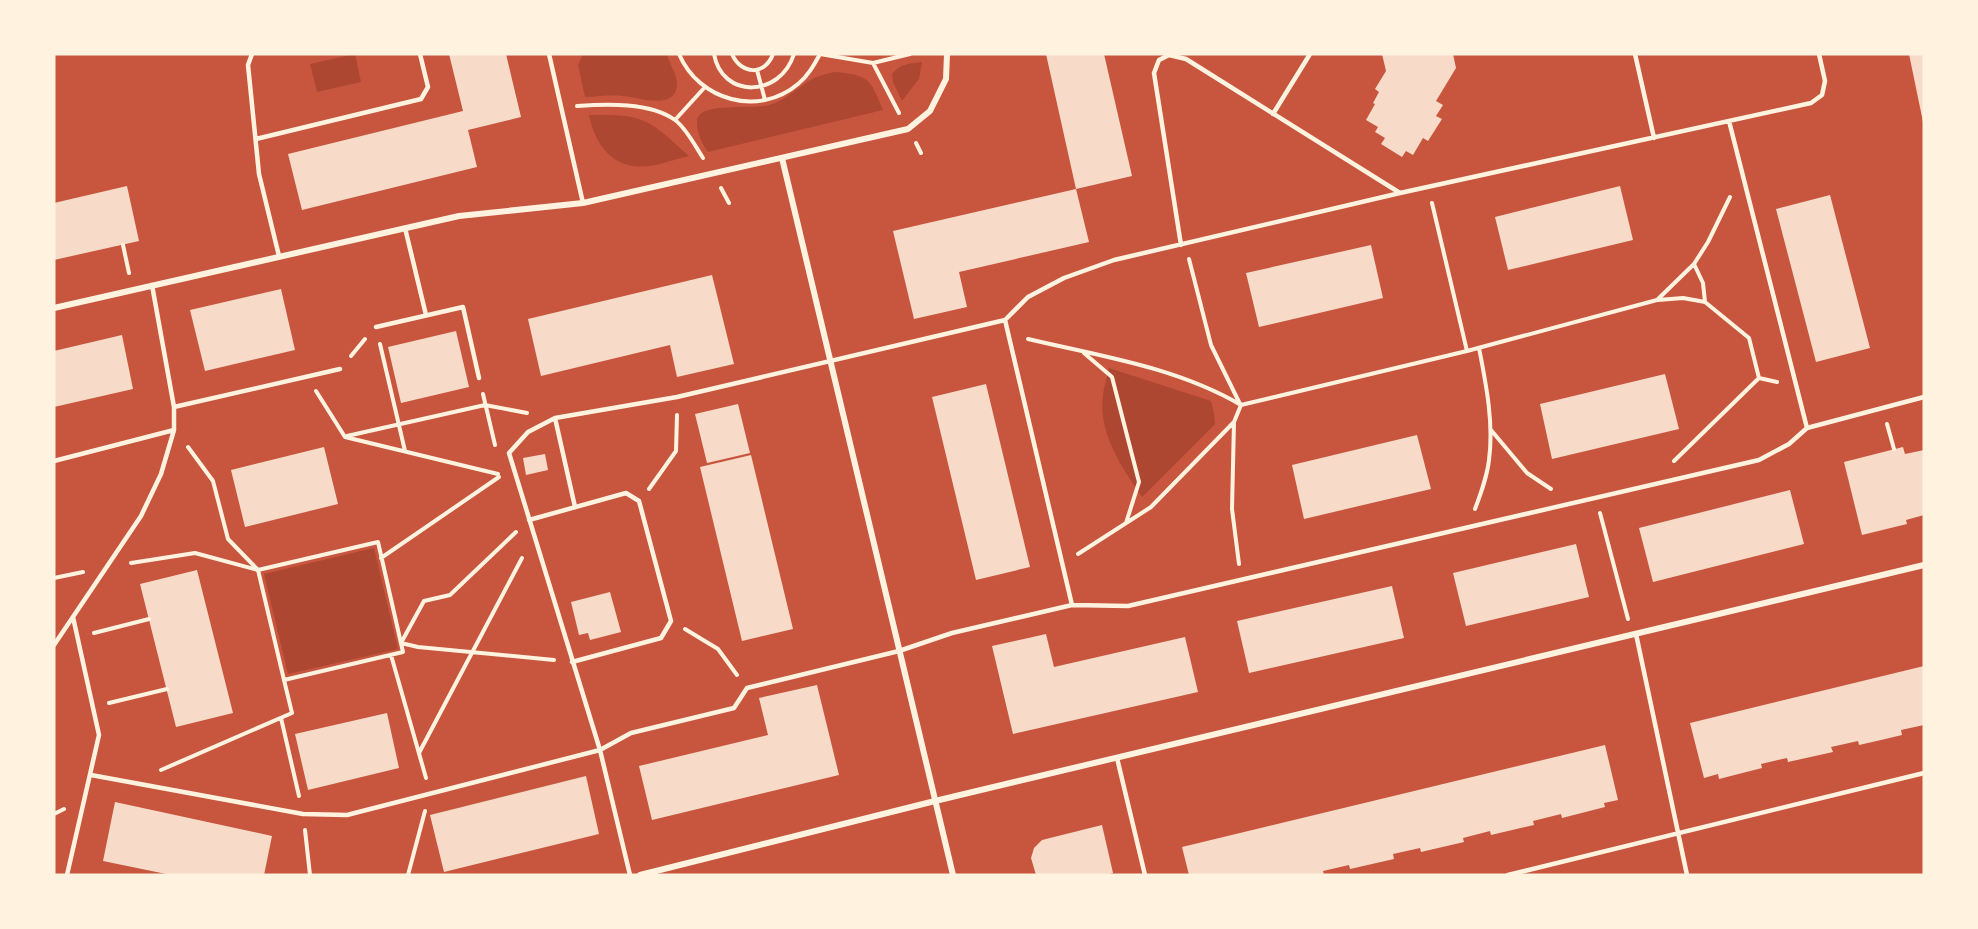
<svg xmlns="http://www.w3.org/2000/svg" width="1978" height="929" font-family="'Roboto Condensed',sans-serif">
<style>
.green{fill:#ae4732}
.building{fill:#f7dbc8}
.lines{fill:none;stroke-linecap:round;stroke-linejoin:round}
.path{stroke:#fff3e0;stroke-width:4}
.service{stroke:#fff3e0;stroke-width:4.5}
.minor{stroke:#fff3e0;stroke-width:6}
</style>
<rect width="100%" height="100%" fill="#c8553d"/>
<path class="green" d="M355,54L361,82L317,92L310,64Z
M583,54H667C669,64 678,75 677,86C674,111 638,97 623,96C611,94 597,97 585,97L578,65Z
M922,62L919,79L902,101L893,82L892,74C900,64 910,63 922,62Z
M834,72C870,75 870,79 883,110L708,152C702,145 694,126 698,117C703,104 751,108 764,106C785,103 798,86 816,77C821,75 828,74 834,72Z
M589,115C646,114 648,119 689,156C672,160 650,169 633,166C607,162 594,139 589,115Z
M1109,368L1211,401L1214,413L1215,424L1142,497C1122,467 1098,434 1103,395C1104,386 1107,377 1109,368Z
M374,548L398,649L288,674L264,574Z"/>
<path class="building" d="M449,54H506L521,117L468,130L477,167L302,210L288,154L463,111Z
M1046,54H1104L1132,176L1076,189L1089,242L959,272L967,307L914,319L893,231L1076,189Z
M1382,54H1453L1456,68L1436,101L1443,105L1436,116L1442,119L1428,141L1423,138L1413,155L1406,151L1402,157L1381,144L1385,138L1375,132L1378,127L1366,120L1375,104L1373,103L1379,92L1375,89L1386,71Z
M1909,54H1924V122H1923Z
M127,186L139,241L54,260V203Z
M1620,186L1633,240L1508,270L1495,217Z
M1830,195L1870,348L1816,362L1776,209Z
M1371,245L1383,298L1259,327L1246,273Z
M712,275L734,364L677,377L670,345L541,376L528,319Z
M281,289L295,350L205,371L190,310Z
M456,331L469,387L401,403L388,347Z
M122,335L133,389L54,407V351Z
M1665,374L1679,429L1552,459L1540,404Z
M986,384L1030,567L976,580L932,397Z
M738,404L750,453L707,463L695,414Z
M1417,435L1431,489L1304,519L1292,465Z
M324,447L338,504L245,527L231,470Z
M1903,447L1905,454L1924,450V515L1906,520L1907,524L1862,535L1844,462Z
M545,454L548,470L526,475L523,458Z
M751,455L793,629L742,641L700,467Z
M1790,490L1804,544L1653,582L1639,528Z
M1576,544L1589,597L1466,626L1453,573Z
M197,570L233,713L176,727L140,584Z
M1392,586L1404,638L1249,673L1237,621Z
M610,592L621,632L590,640L588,633L579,635L571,602Z
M1046,634L1054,667L1185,637L1198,692L1013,734L992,646Z
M1924,666V725L1901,730L1902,735L1881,740L1859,745L1858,741L1831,747L1833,752L1788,762L1787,758L1761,764L1762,768L1719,779L1718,774L1704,778L1690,723Z
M817,685L839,775L652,820L639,766L768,735L759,698Z
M387,713L399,768L308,790L295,734Z
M1605,745L1618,800L1604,803L1605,807L1562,818L1561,814L1533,821L1534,825L1491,835L1490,831L1463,838L1464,842L1421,852L1420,848L1393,854L1394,859L1350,869L1349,865L1323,871L1324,875H1189L1182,847Z
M586,776L599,834L444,872L430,815Z
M115,802L272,836L264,875H171L103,861Z
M1102,825L1113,873L1106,875H1036L1031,858L1034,848L1042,840Z"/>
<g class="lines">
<path class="path" d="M679,54C699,101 759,117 798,84C808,76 814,65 820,54
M714,54C722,99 780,98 794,54
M732,54C741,75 765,76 773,54
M820,54L873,63L899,113
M873,63L910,54
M757,70L765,100
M577,106C606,104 650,102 675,120C687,129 695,146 703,158
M675,120L705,87
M916,143L921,153
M721,188L729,203
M1432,203L1467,351
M123,245L129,273
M1189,259L1211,345L1240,404
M1694,264L1703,283L1705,302
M1658,300L1683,298L1705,302L1749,338L1759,378L1777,382
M1028,339C1100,356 1176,367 1241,405
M380,344L405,451
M1084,353L1112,377L1139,482L1126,523
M351,356L365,339
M316,391L345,437L498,474
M483,394L495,445
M1887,424L1894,449
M1491,430L1527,473L1551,489
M347,436L485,405L527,413
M188,447L213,481L228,539L258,570
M1674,461L1759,378
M649,489L676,451L677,415
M1475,509C1481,493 1487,477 1489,460C1494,423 1486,384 1479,348
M1600,513L1628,619
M516,532L450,595L424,601L401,643L418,647L554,660
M378,542L403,652L284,680L258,570Z
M1078,554L1151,507L1234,422
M381,558L499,477
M131,563L195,553L258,570
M1239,564L1232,509L1234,422L1241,405L1467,351L1657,300L1694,264L1708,242L1730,197
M54,578L83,572
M685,629L718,649L737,675
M94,633L149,619
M391,655L426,778
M109,703L167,689
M281,718L299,796
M419,753L522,558
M161,770L292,713L284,680
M54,814L64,809
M305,830L310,875
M408,875L425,811"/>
<path class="service" d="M252,54L248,65L259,174L279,256
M549,54L583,203
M1635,54L1654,138
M1273,114L1310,54
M1729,121L1807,428
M256,139L421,99L428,87L420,54
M405,228L426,315
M1181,245L1154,73L1159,60L1169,55L1186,59L1400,193
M1005,320L1072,605L1128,606L1759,460L1789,444L1807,428L1924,397
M376,327L463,307L479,378
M174,407L340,369
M555,418L575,507
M54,461L174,430
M529,520L626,493L639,501L671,621L661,638L572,662
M1636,634L1687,875
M54,645L141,516L161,474L174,430V407L152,285
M1117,758L1145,875
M91,775L303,814L347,815L600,750L631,733L734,708L747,688L899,651L952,633L1072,605
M67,875L99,735L73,617
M630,875L600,750L509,453L528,432L555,418L677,397L1005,320L1028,297L1064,278L1114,260L1400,193L1811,103L1822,95L1825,81L1819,54
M1508,875L1924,773"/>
<path class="minor" d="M782,158L953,875
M54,308L459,216L583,203L908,129L930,111L946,79L947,54
M640,875L935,801L1924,565"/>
</g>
<rect width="1978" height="929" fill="none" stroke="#fff3e0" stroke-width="111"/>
</svg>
